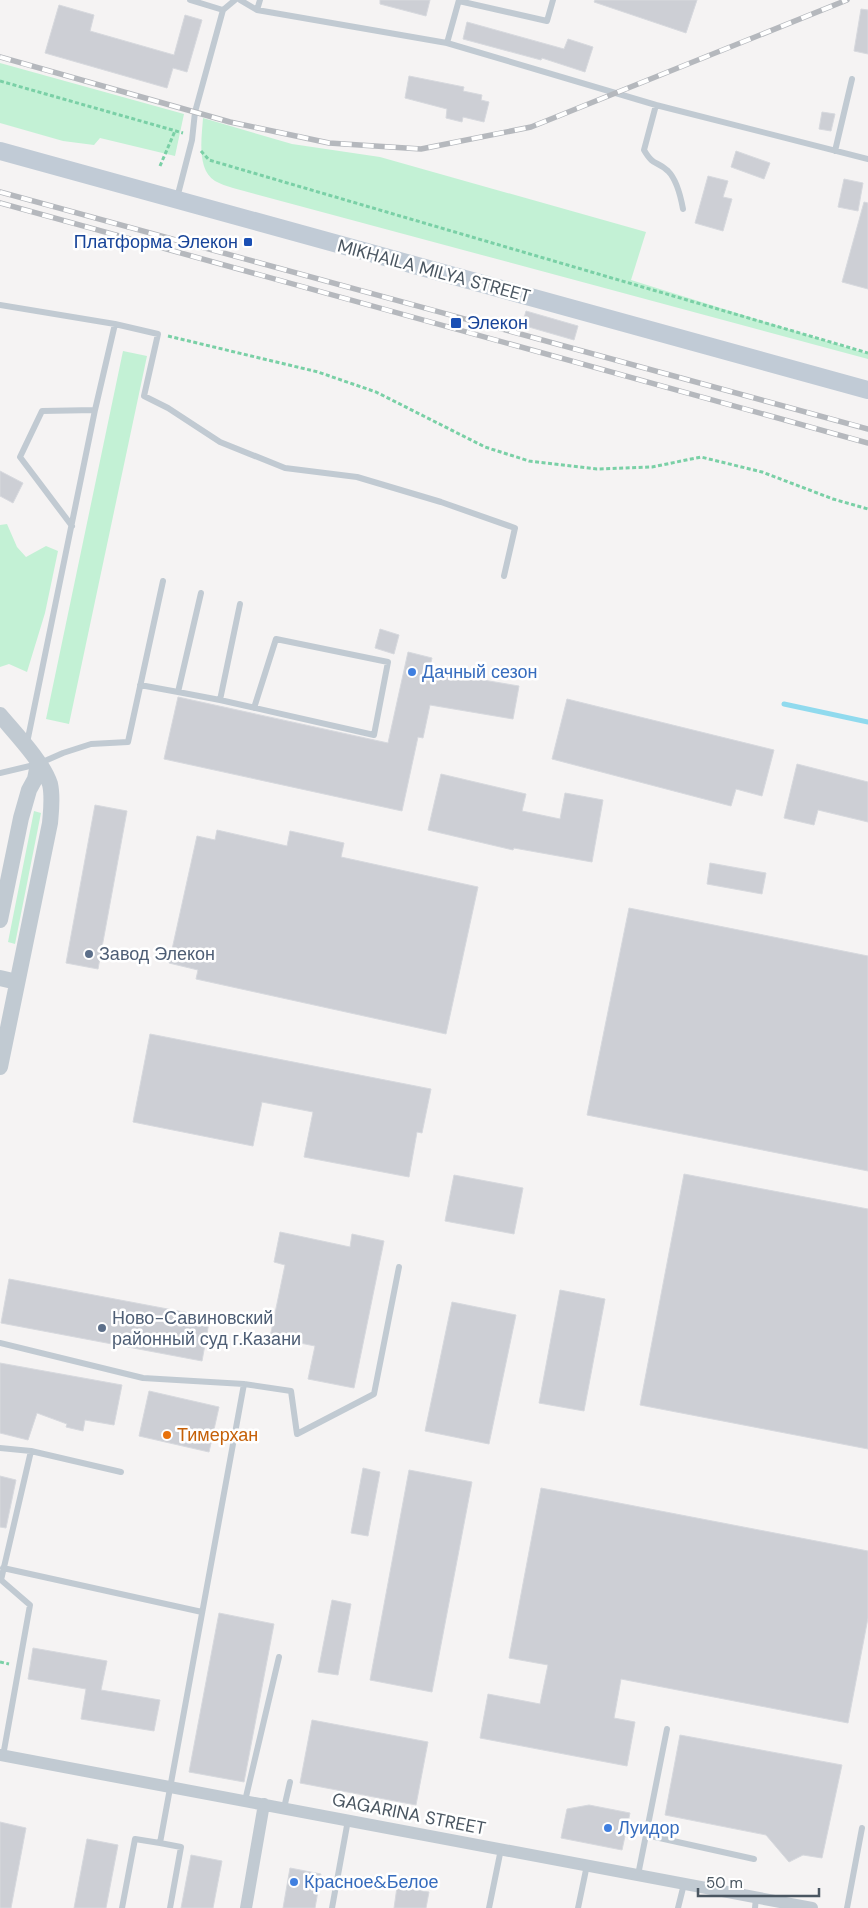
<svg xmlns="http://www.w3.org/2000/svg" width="868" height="1908" font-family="'DM Sans',sans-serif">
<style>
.green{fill:#c3f1d5}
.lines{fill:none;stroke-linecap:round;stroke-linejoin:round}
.stream{stroke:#90daee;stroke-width:5}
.building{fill:#cdcfd5;stroke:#d7d9de}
.path{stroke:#7ad0a6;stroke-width:3;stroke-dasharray:4 2.5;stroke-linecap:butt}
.service{stroke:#c1cad2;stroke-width:6}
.minor{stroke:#c1cad2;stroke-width:12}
.tertiary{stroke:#c1cad2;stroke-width:16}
.secondary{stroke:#c1cbd6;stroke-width:18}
.rail-casing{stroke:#b5b8bd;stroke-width:5.5}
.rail{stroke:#fff;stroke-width:4;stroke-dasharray:11;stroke-linecap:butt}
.transit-dot{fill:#1a4fb4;stroke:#fff;stroke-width:2}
.shop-dot{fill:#3f7fe0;stroke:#fff;stroke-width:2}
.service-dot{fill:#5c6f8a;stroke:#fff;stroke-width:2}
.food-dot{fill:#e8710a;stroke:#fff;stroke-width:2}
.labels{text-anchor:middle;stroke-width:5;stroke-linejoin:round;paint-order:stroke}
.transit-label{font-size:18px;fill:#164399;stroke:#fff;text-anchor:end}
.street-label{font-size:18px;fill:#4a5661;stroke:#fff}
.shop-label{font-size:18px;fill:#366cbe;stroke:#fff;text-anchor:start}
.service-label{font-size:18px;fill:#4e5e75;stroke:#fff;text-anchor:start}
.food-label{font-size:18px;fill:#c56008;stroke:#fff;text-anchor:start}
</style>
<rect width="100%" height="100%" fill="#f5f3f3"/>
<path class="green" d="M0,63L184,114L175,156L100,138L94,145L63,141L0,123Z
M203,118L292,144L380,157L646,232L631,280L868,354V359L233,188C227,186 220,184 215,181C196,169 202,136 203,118Z
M123,351L147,356L69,724L46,719Z
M7,524L17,547L26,557L46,546L58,551L45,613L27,672L9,664L0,667V525Z
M34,811L41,813L15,944L8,942Z"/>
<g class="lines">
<path class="stream" d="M784,704L868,722"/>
</g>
<path class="building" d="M380,0H430L426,16L380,4Z
M595,0H697L686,33L594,2Z
M59,5L94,15L90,31L174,55L185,15L202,20L187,72L173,68L167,88L45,53Z
M861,9L868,10V54L854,51Z
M467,22L564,49L568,39L593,47L585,72L542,58L541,60L463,39Z
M409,76L464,87L463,91L482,95L481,100L489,102L484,122L463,117L462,122L446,118L447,109L405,98Z
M822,112L835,114L831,131L819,129Z
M736,151L770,163L764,179L731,167Z
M708,176L728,181L723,197L732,199L723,231L695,223Z
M844,179L863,183L858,211L838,207Z
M864,202L868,203V289L842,282Z
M526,311L578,326L574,340L522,325Z
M0,471L23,483L13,503L0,496Z
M380,629L399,635L394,654L375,648Z
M408,652L432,658L429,671L519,686L513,719L430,705L423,738L418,737L402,811L164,759L178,697L388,743Z
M567,699L774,750L762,796L736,789L731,806L552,759Z
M797,764L868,782V822L818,810L814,825L784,818Z
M441,774L526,794L522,811L560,819L565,793L603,800L592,862L514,848L513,850L428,830Z
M95,805L127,811L98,969L66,963Z
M217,830L287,846L290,831L344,843L341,857L478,887L446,1034L196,979L198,970L169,963L197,836L215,840Z
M710,863L766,873L762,894L707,884Z
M629,908L868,956V1171L587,1115Z
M150,1034L431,1089L422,1133L417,1132L409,1177L304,1157L313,1112L262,1102L253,1146L133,1122Z
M684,1174L868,1209V1449L640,1405Z
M454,1175L523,1188L514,1234L445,1221Z
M280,1232L350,1247L352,1234L384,1241L354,1388L308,1379L315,1346L270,1337L285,1265L274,1262Z
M9,1279L210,1317L202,1361L1,1323Z
M560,1290L605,1299L584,1411L539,1403Z
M452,1302L516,1315L489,1444L425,1431Z
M0,1363L122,1385L114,1425L85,1420L83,1431L66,1427L67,1424L37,1413L28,1440L0,1433Z
M149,1391L219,1407L209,1452L139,1436Z
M363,1468L380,1472L368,1536L351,1533Z
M409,1470L472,1482L432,1692L370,1680Z
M0,1476L16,1480L6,1528L0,1527Z
M541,1488L868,1551V1618L848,1723L621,1679L614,1718L635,1722L627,1766L480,1738L488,1694L540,1704L548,1665L509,1658Z
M332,1600L351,1604L338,1675L318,1672Z
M219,1613L274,1624L244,1782L189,1772Z
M33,1648L107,1661L101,1690L160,1700L154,1731L81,1719L86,1689L28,1679Z
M312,1720L428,1742L416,1805L300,1783Z
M680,1735L842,1765L822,1858L803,1855L789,1862L766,1835L665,1815Z
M589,1805L630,1813L622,1850L561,1838L567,1809Z
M0,1822L26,1828L11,1908H0Z
M87,1839L118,1845L106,1908H74Z
M191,1855L222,1861L213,1908H181Z
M290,1868L321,1874L315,1908H283Z
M397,1887L429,1892L426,1908H394Z"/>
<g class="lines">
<path class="path" d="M0,81L183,133
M201,151L209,160L868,353
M160,166L175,131
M168,336L318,372L376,392L485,447L529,461L597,469L652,467L701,457L762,472L833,499L868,509
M0,1662L9,1664"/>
<path class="service" d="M190,0L223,10
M240,0L257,10L447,43L459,0
M459,1L547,21L553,0
M257,10L260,0
M447,43L656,105L868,159
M656,105L644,150C654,167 656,160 668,171C676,179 681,198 683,209
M835,151L852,79
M177,198L192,140L195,112L223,10L235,0
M0,305L115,324L158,334L144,396L168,408L220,442L285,468L357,477L441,502L515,528L504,576
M72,526L20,457L42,411L95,410
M140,685L178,692L201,593
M178,692L220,700L240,604
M220,700L374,735L388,662L276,639L254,708
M27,743L95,410L115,324
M0,773L38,764L63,753L91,744L128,742L163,581
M0,1343L143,1378L244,1384L291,1391L297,1434L374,1394L399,1267
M0,1448L31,1451L121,1472
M3,1568L202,1612
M3,1756L30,1605L1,1580L31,1451
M245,1801L279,1657
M284,1808L290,1782
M646,1835L667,1729
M638,1875L646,1835L754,1859
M122,1908L135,1839L160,1843
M170,1908L181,1847L160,1843L244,1384
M332,1908L348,1820
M489,1908L501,1849
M578,1908L587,1865
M678,1908L684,1884
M755,1908L756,1898
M847,1908L862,1828"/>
<path class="minor" d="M0,1755L812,1908
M246,1908L264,1804"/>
<path class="tertiary" d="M0,715C15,733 43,762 50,784C53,797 51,811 50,823L0,1067
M0,920L21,818L29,790L35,779L38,764
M0,978L17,982"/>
<path class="secondary" d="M0,151L868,390"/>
<g class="rail-casing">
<path id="rail" d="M0,57L230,122L329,143L421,149L531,127L847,0
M0,192L868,429
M0,203L868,443"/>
</g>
<use href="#rail" class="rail"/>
</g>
<g class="transit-dot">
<rect x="243" y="237" width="10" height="10" rx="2.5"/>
<rect x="450" y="317" width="12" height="12" rx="2.5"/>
</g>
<g class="shop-dot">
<circle cx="412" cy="672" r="5"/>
<circle cx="608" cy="1828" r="5"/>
<circle cx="294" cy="1882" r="5"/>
</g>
<g class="service-dot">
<circle cx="89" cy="954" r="5"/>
<circle cx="102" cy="1328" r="5"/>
</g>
<circle class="food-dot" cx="167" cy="1435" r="5"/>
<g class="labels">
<g class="transit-label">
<text x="238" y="248">Платформа Элекон</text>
<text x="467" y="329" text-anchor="start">Элекон</text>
</g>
<g class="street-label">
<text transform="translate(434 271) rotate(15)" y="6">MIKHAILA MILYA STREET</text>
<text transform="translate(409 1814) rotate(11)" y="6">GAGARINA STREET</text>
</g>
<g class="shop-label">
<text x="422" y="678">Дачный сезон</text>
<text x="618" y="1834">Луидор</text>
<text x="304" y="1888">Красное&amp;Белое</text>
</g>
<g class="service-label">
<text x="99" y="960">Завод Элекон</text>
<text x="112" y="1324">Ново-Савиновский<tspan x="112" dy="21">районный суд г.Казани</tspan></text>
</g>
<g class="food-label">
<text x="177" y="1441">Тимерхан</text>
</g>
</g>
<path d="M698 1888v8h121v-8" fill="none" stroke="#4a5661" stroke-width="2.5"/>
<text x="706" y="1888" font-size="15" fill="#4a5661" stroke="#ffffff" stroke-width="4" paint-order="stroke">50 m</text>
</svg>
